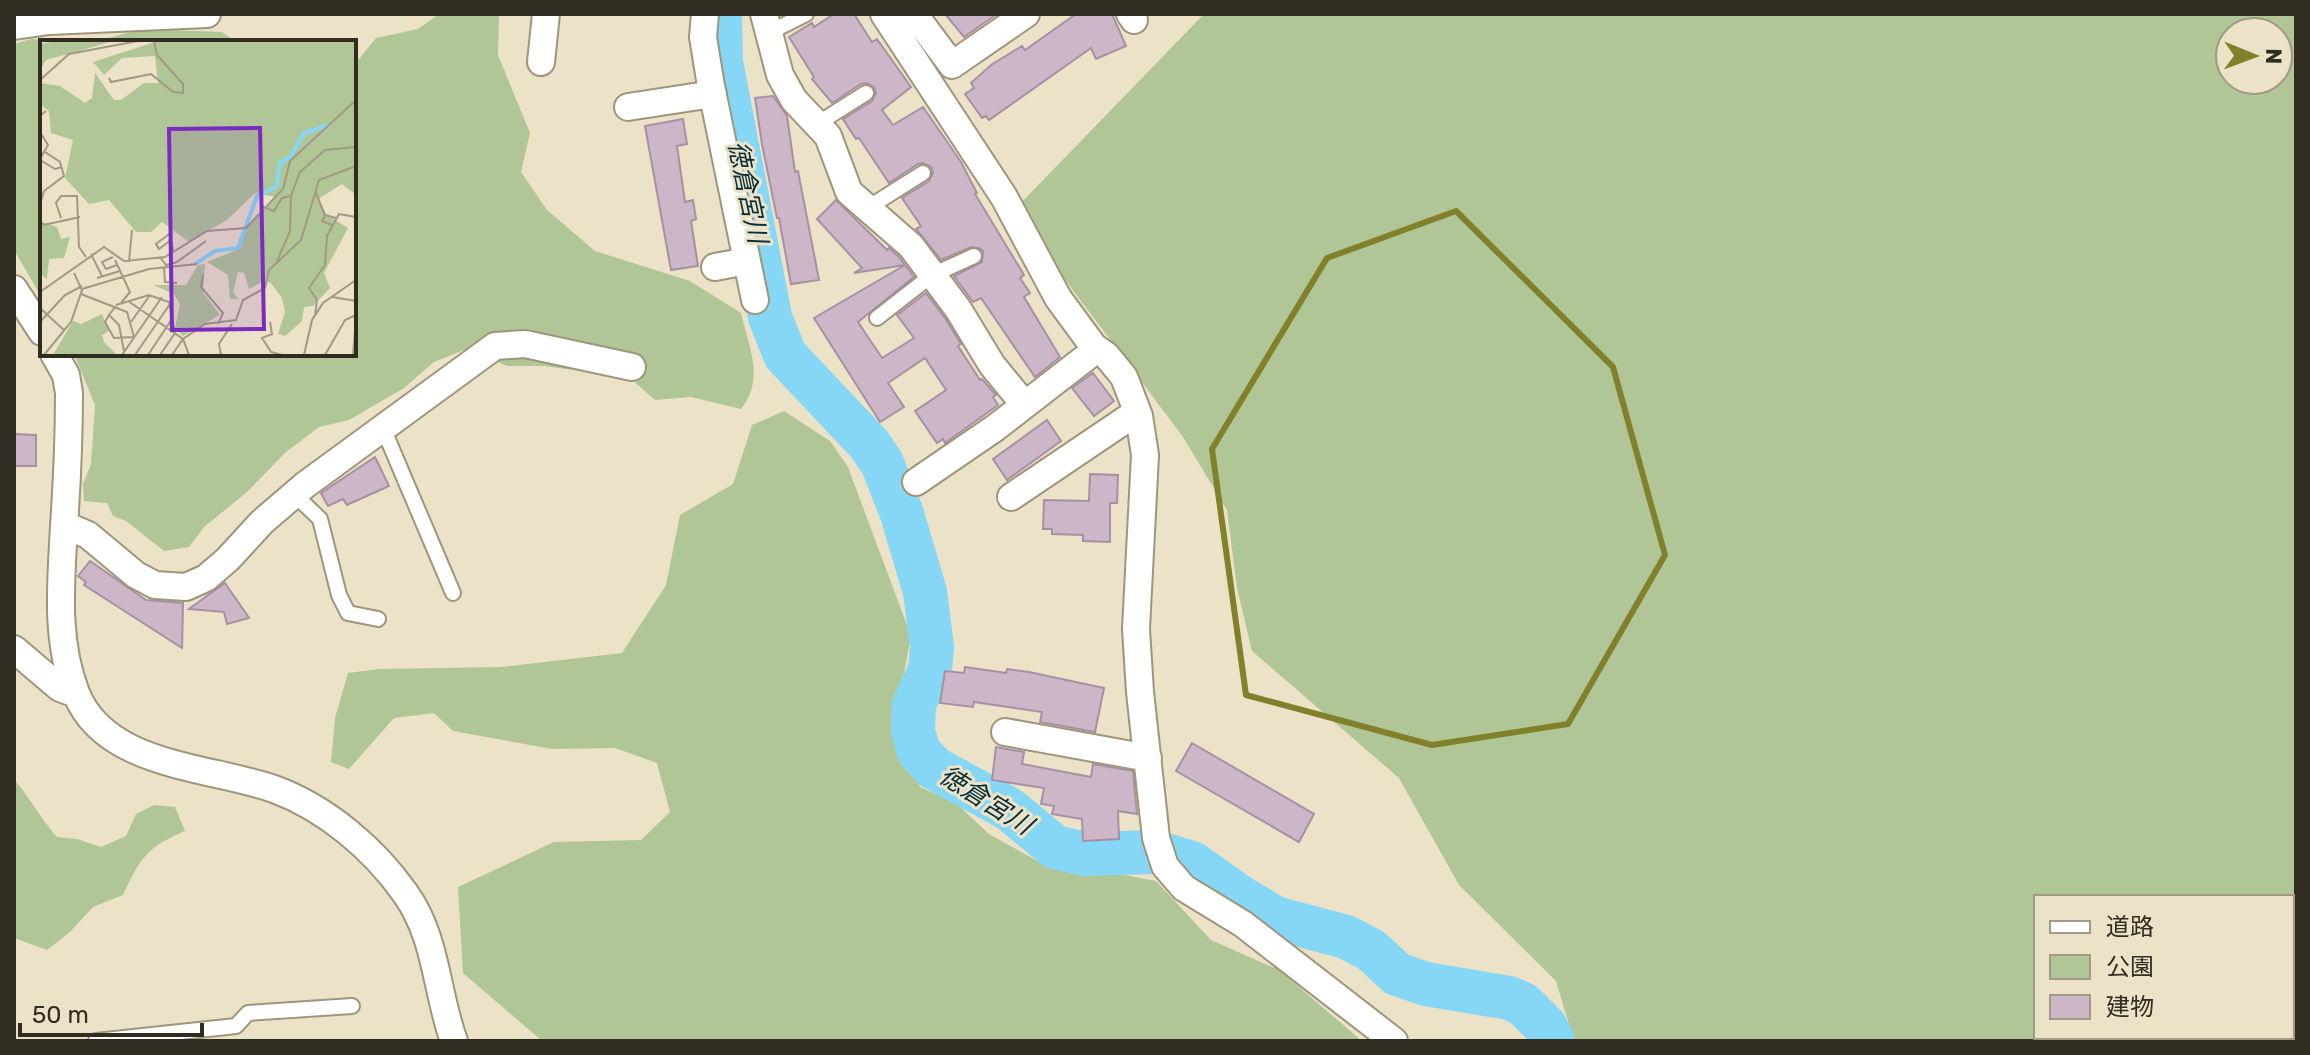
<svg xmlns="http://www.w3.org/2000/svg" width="2310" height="1055" font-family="Rubik,'Noto Sans JP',sans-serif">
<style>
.green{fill:#b1c696;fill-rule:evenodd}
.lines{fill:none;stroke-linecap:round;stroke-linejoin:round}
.river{stroke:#86d7f5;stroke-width:44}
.building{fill:#ceb6c9;stroke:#a690a2;stroke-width:2}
.lane-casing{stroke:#9e957c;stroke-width:18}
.street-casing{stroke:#9e957c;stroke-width:30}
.lane{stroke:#fff;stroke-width:14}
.street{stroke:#fff;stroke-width:26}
.marked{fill:none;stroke:#80812a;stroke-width:6;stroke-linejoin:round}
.labels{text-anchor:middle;stroke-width:6;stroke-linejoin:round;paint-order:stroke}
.water-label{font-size:26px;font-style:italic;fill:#072f3b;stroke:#ece2c7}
.inset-river{fill:none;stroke:#86d7f5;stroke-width:4}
.inset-road{fill:none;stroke:#a19985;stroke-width:2}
.view{fill:#7b2cbf;fill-opacity:0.15;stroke:#7b2cbf;stroke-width:4}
.inset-edge{fill:none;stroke:#302c22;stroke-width:4}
</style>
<rect width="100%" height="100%" fill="#ece2c7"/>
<path class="green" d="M439,14H499L498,55L530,133L521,172L547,210L595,251L690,281L741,313C749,347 765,379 741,409L691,397L655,400L630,378L545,366H507L466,349L434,362L404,388L349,420L319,427L286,452L247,492L204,527L189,547L164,551L126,521L113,516L107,503L84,501L83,484L91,464L95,405L74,354H354V59H359L376,38L418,29Z
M1204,14H2296V1041H1574L1556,981L1459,885L1399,778L1252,651L1237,588L1227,510L1183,437L1021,221L1016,208ZM2230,32H2278V80H2230ZM2036,897H2292V1037H2036Z
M142,29L222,32L236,42H94Z
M31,39L70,42H42V298L14,250V44Z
M784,411L830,441L848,467L911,636L900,695L901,727L920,787L957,804L989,834L1050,868L1119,874L1156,881L1211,940L1279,970L1362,1041H542L463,973L458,887L554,842L641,840L670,812L657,763L615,748L552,749L453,731L434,713L394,718L349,769L331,762L335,718L348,673L380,669L501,667L622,653L666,585L680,515L733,484L752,425Z
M14,779C30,798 40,818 57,837L77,839L101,847L126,836L136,814L154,805L175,807L185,831C146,848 141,857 123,895L93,907L70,932L47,950L14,938Z"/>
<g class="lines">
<path class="river" d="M720,14L721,62L770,317L785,355L869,444L882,463L902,514L925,592L932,647L930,670L914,704L913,731L919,752L934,768L1009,809L1055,847L1085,854L1156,852L1192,863L1237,895L1275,918L1346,937L1371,950L1397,974L1426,984L1509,998L1523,1004L1546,1027L1553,1041"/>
</g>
<path class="building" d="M834,14H854L872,42L877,39L911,87L882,110L893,125L923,107L961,162L977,193L975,194L1024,275L1020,278L1030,293L1024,297L1060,357L1035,377L981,298L973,302L954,276L982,262L983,251L979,248L971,247L941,260L916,229L921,226L902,198L929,181L933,173L931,167L923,163L918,164L889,183L859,138L856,139L843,119L872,101L876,93L874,87L866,83L861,84L832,103L812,79L814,77L789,37L812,23L814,27Z
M945,14H997L964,37Z
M1076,14H1112L1126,46L1096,59L1091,48L989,120L986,116L982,118L965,94L974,88L971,83L991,65L1022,46L1025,50Z
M773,96L787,116L795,172L798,171L819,280L791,284L779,218H777L762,144L755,98Z
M683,119L687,144L677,146L685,202L693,200L696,219L691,221L698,266L671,270L645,126Z
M836,200L887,250L889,248L899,257L914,277L858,322L882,358L914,338L897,315L926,293L945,318L961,344L958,346L980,380L982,379L996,395L993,397L998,405L945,443L943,439L937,443L915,411L946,390L925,358L888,383L904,407L880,422L814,318L905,265L854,273L862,268L817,219Z
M1093,373L1114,401L1094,416L1072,388Z
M1047,420L1061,441L1007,480L993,459Z
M14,434L36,435V466H14Z
M375,457L389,486L347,505L343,499L328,506L321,493Z
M1090,474L1118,475L1117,503H1110V542L1083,541V535L1052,534V529H1043L1044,500L1089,501Z
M90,561L146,600L183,603L182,648L84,585L86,582L78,576Z
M225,583L249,618L227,624L224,612L189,609Z
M965,667L1006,673L1007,669L1029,672L1104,688L1095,732L1040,722L1042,712L974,702L973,707L940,703L945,671L964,673Z
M1192,743L1314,814L1299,842L1176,771Z
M996,747L1024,752L1022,764L1091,777L1093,764L1133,771L1137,814L1118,811L1119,839L1083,841L1082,819L1052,814L1054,806L1041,804L1044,788L992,780Z"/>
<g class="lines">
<g class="lane-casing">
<path id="lane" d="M770,32L806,14
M817,124L866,93
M866,209L923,173
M877,318L932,275L974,256
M383,428L453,593
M294,494L320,519L339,595L348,613L378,619
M96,1041L236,1026L248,1013L352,1006"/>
</g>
<g class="street-casing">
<path id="street" d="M705,14L703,37L711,86L755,300
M764,14L780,75L794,100L828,136L849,192L911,246L958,309L992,365L1024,404
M884,14L1004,197L1058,298L1094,347L1106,355L1124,377L1139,416L1145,455L1136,629L1140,692L1156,838L1165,866L1184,888L1243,924L1394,1041
M914,14L952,65L1026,14
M1130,14L1134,20
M14,26L49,21L207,14
M541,62L546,14
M628,107L713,94
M715,267L747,261
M14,289L42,332
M54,354L66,375L69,393C69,437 67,482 64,526C61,583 55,639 76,693C105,767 209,766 274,789C326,808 374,849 405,893C437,937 436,992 454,1041
M916,482L995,428L1097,349
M1011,497L1137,412
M65,525L88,535L136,575L155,585L186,587L206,578L228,559L262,522L305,485L495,346L525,344L632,367
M14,649L60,688L76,694
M1005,732L1148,758"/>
</g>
<use href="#lane" class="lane"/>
<use href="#street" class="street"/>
</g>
<path class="marked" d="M1456,211L1613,367L1665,555L1568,724L1432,745L1246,695L1212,449L1327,258Z"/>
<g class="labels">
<g class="water-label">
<text transform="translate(748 192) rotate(78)" y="9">徳倉宮川</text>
<text transform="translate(986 800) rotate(32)" y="9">徳倉宮川</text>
</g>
</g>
<g transform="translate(40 40)">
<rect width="316" height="316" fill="#ece2c7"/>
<path d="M16,1H74L6,20L0,30V4ZM118,1H316V155L302,144L278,159L286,174L308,188L284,233L290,248L273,266L264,267L262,281L245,296L238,294L245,272L242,258L231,243L223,241L209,249L204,233L198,232L193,252L198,259H190L188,235L167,222L199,209L207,188L235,157L215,153L187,180L149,202L122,182L111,192H96L69,160L49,164L25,138L33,100L11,93L9,71L0,64V43L20,46L45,63L52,58L55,33L74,60H81L104,43H118L115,16L82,18L64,35L53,22ZM0,182L17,187L21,199L30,197L24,218L9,219L7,239L0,234ZM165,224L163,252L180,275L143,296L135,288L140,264L134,254L113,245H146L158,225ZM62,274L69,291L62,295L64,302L77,315H13L33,281L41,284Z" fill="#b1c696"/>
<path class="inset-river" d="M155,224L175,211L198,208L217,156L236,147L240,123L251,116L264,93L289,85"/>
<path class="inset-road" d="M69,38L71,42L111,34L133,52L143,53V44L117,15L114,1M0,40L29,14L98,1M0,119L8,105L0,92V76L6,71M0,120L15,129L22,127M275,151L285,175M0,164L4,151L24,136L20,122L5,112M221,166L234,171L242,158L251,156M21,178L16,163L21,156H37L39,207L46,217M0,181L4,185L40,177M292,185L282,181L285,175L296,178M132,192L116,204L119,209L131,200L133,210M51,214L62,236M73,217L62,222L66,229L77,225M120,217L126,225L137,222L166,201M75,220L90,252L81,263M237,221L250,191L251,156L260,132L285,110L316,107M89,222L92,190M124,228L125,242L137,243M163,235L161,247L183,273L178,284M57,238L80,231M42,249L109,229L157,224M0,252L64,207L84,221L125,217L167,191L206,188L243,149L250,121L316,60M41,254L87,272L94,297L74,298L65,282L69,275M292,257L316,261M88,261L143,299L149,315M76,265L109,255L129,262L135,293L120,315M76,266L69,275L79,285L84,311M0,268L25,291M275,275L277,260L269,248L285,225L287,196L299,174L316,177M0,282L25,255L42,246M91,282L110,255M230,282L232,294L222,298L231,312L242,315M4,315L31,282L42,250L34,233M82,315L122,257M95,315L130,264M108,315L132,279M132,315L143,299L165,284L196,280L203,260L225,248L229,230L261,200L279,140L316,126M181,315L179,304L192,284M264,315L272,280L283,263L316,240M285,315L305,280L316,275M313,315L316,279"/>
<path class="view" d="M220,88L224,289L132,290L129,89Z"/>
<rect width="316" height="316" class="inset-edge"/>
</g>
<rect width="2310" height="1055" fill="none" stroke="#302c22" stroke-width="32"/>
<rect x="2034" y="895" width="260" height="144" fill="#ece2c7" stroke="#a19985" stroke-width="2"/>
<rect x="2050" y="921" width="40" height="12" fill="#ffffff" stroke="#a19985" stroke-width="2"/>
<text x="2106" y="935" font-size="24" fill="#302c22">道路</text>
<rect x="2050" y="955" width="40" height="24" fill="#b1c696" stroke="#a19985" stroke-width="2"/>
<text x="2106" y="975" font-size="24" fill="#302c22">公園</text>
<rect x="2050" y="995" width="40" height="24" fill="#ceb6c9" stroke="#a19985" stroke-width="2"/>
<text x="2106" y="1015" font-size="24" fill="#302c22">建物</text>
<g transform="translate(2254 56) rotate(91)"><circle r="38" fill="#ece2c7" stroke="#a19985" stroke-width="2"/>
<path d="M0-6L14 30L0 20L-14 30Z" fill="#80812a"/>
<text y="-12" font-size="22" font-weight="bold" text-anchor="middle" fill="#302c22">N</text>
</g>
<path d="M20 1023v12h182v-12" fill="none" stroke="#302c22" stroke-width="4"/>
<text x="32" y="1023" font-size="24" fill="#302c22" stroke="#ece2c7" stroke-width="6" paint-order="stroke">50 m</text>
</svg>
